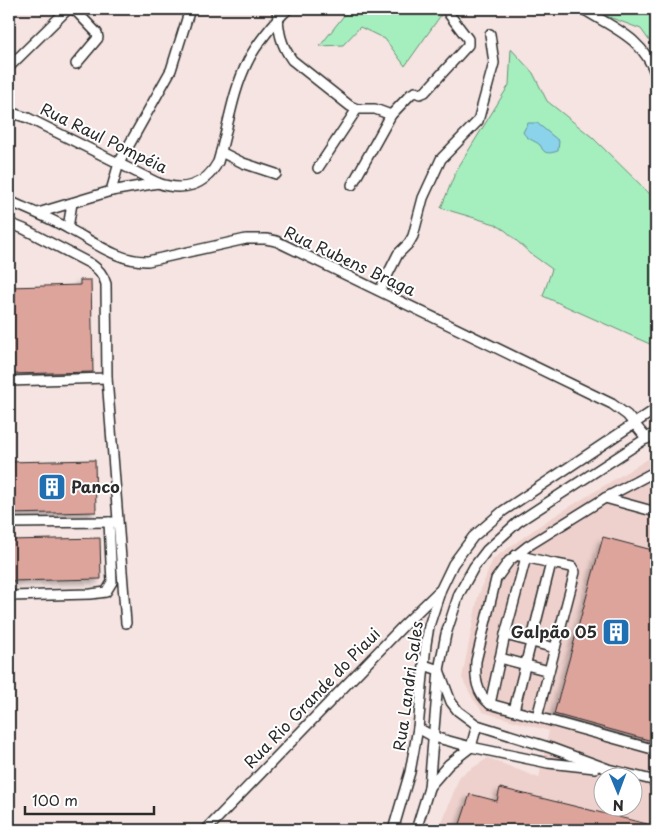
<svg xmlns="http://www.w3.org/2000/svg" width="665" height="839" viewBox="0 0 665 839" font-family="'Playpen Sans',sans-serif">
	<defs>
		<filter id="shadow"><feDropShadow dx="-4" dy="4" stdDeviation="2.5" flood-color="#0004"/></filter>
	</defs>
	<rect width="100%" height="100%" fill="#f5e4e1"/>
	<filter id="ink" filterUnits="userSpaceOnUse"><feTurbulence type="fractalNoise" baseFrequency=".02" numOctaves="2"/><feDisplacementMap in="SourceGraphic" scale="10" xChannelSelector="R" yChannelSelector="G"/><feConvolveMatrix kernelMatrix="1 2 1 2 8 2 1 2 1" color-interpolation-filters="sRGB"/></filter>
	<g filter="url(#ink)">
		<!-- built -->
		<path fill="#eed1cc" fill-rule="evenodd" d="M 656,454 L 656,830 L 439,830 L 460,776 L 488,758 L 539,778 L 549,731 L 483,712 L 473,699 L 462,678 L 478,597 L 493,559 L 545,522 ZM 602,776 L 632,776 L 632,806 L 602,806 Z"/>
		<!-- green -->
		<g fill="#a5efbe" stroke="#688d74">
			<path d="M 349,9 L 434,9 L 441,15 L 405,66 L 385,39 L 360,27 L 343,45 L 320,46 Z"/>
			<path d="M 588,9 L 656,9 L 656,50 L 641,29 Z"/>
			<path d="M 511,49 L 533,73 L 547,101 L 592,137 L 656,200 L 656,342 L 652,345 L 543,296 L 552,269 L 531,254 L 506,231 L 495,224 L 441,208 L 456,171 L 509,85 Z"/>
		</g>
		<!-- water -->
		<path fill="#8ad3eb" stroke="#64909e" d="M 528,123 L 537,123 L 559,141 L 558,151 C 554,152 549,154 545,152 C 542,150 542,148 540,145 C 534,140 526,139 523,132 Z"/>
		<!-- building -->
		<g fill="#dda49c" stroke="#2b2b2b" filter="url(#shadow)">
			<path d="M 80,280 L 91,280 L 93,372 L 9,374 L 9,287 L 80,285 Z"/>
			<path d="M 95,460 L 96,512 L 9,514 L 9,462 Z"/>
			<path d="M 603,537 L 656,551 L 656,742 L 554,714 Z"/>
			<path d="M 100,538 L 101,579 L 9,581 L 9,540 Z"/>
			<path d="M 500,788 L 647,824 L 645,830 L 458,830 L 470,794 L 497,801 Z"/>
		</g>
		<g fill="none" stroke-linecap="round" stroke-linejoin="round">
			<defs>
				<g id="minor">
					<path d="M 74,9 L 97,33 L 98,38 L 76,64"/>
					<path d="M 277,9 C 279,30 279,42 292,60 L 350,106 L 357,109 L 375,109 L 391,115"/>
					<path d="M 583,9 C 613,28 644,38 656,76"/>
					<path d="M 9,67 L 68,9"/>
					<path d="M 9,112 L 28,118 L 158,183 C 183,192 205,186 218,162 C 228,129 232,92 248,61 C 255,46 276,20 288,9"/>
					<path d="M 221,152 L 243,163 L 276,174"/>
					<path d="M 318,168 L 357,109"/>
					<path d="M 352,185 L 391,115 L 411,94 L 415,92 L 420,94 L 425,92 L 468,45 L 468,39 L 449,14 L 453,9"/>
					<path d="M 111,191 L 119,163 L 171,70 L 190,9"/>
					<path d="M 9,201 C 29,210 50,218 69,229 C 94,242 119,262 148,261 L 246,239 L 266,239 L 276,241 L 612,404 L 627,415 L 647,439"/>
					<path d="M 38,213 L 111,191 L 158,183"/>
					<path d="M 9,223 L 24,229 L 91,264 C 99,270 103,274 106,284 L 107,378 L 126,623"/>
					<path d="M 68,228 L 72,203"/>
					<path d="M 380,290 L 398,254 L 409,243 L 413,236 L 423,198 L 441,159 L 478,121 L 494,63 L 490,34"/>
					<path d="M 9,381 L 107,378"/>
					<path d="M 656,471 L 605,498 L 528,546 L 509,561 L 496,579 L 476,661 C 475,678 476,693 490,704 L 656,750"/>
					<path d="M 605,498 L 656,512"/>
					<path d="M 9,523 L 114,522"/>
					<path d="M 9,596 L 91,594 L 106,592 L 112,582 L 109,522"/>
					<path d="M 505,635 L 555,648"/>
					<path d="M 500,658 L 549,671"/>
					<path d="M 424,665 L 439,670 L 451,702 L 458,711 L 477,725 L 551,748 L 608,769 L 656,781"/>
					<path d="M 490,704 L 505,635 L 526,557"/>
					<path d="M 514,710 L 551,563 L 516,555"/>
					<path d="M 537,717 L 575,572 L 572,567 L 551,563"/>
					<path d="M 418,728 L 434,737 L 471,747 L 548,763 L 595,768"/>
					<path d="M 429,787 L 449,764 L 471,747 L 477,725"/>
					<path d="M 206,830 L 404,625 L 439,591"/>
					<path d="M 393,830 L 410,772 L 418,728 L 426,644 L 429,626 L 441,589 L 453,564 L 473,537 L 503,511 L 656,409"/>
					<path d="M 416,830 L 429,788 L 439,670 L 446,634 L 459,594 L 474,567 L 487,550 L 518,522 L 656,432"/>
				</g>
			</defs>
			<!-- minor casing -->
			<use href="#minor" stroke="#2b2b2b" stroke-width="12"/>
			<!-- minor -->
			<use href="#minor" stroke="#fff" stroke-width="9"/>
		</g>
	</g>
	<!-- icons -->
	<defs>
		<symbol id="building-square" viewBox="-11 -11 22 22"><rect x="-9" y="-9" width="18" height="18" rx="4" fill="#1f6fb2" stroke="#fff"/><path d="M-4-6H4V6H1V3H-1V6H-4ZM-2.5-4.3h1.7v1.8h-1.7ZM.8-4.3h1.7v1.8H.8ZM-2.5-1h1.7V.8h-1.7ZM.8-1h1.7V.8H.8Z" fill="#fff"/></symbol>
	</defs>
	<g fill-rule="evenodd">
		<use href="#building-square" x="36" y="471" width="32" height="32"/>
		<use href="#building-square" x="600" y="616" width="32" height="32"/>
	</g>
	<g text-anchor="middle" stroke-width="4" stroke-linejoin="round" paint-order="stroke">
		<!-- street labels -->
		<g font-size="16" fill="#2b2b2b" stroke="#fff">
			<text transform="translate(104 138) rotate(26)" y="6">Rua Raul Pompéia</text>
			<text transform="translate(350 261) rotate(25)" y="6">Rua Rubens Braga</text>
			<text transform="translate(408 686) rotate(-82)" y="6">Rua Landri Sales</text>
			<text transform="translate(312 698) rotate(-46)" y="6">Rua Rio Grande do Piaui</text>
		</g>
		<!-- poi labels -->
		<g font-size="16" font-weight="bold" fill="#2b2b2b" stroke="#fff" text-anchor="start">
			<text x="71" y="493">Panco</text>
			<text x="597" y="638" text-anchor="end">Galpão 05</text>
		</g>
	</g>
	<!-- margin -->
	<rect width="665" height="839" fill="none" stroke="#fff" stroke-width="30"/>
	<rect x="15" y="15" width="635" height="809" fill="none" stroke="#2b2b2b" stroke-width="2" filter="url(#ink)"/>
	<!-- north arrow -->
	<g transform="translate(618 792) rotate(179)"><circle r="24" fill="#ffffff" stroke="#aaaaaa"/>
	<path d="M0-4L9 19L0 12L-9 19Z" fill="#1f6fb2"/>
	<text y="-8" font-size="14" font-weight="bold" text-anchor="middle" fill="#2b2b2b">N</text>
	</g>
	<!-- scale -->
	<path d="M25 806v8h129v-8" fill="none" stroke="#2b2b2b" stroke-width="2.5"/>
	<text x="32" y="806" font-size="15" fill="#2b2b2b" stroke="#ffffff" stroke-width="4" paint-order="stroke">100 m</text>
</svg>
